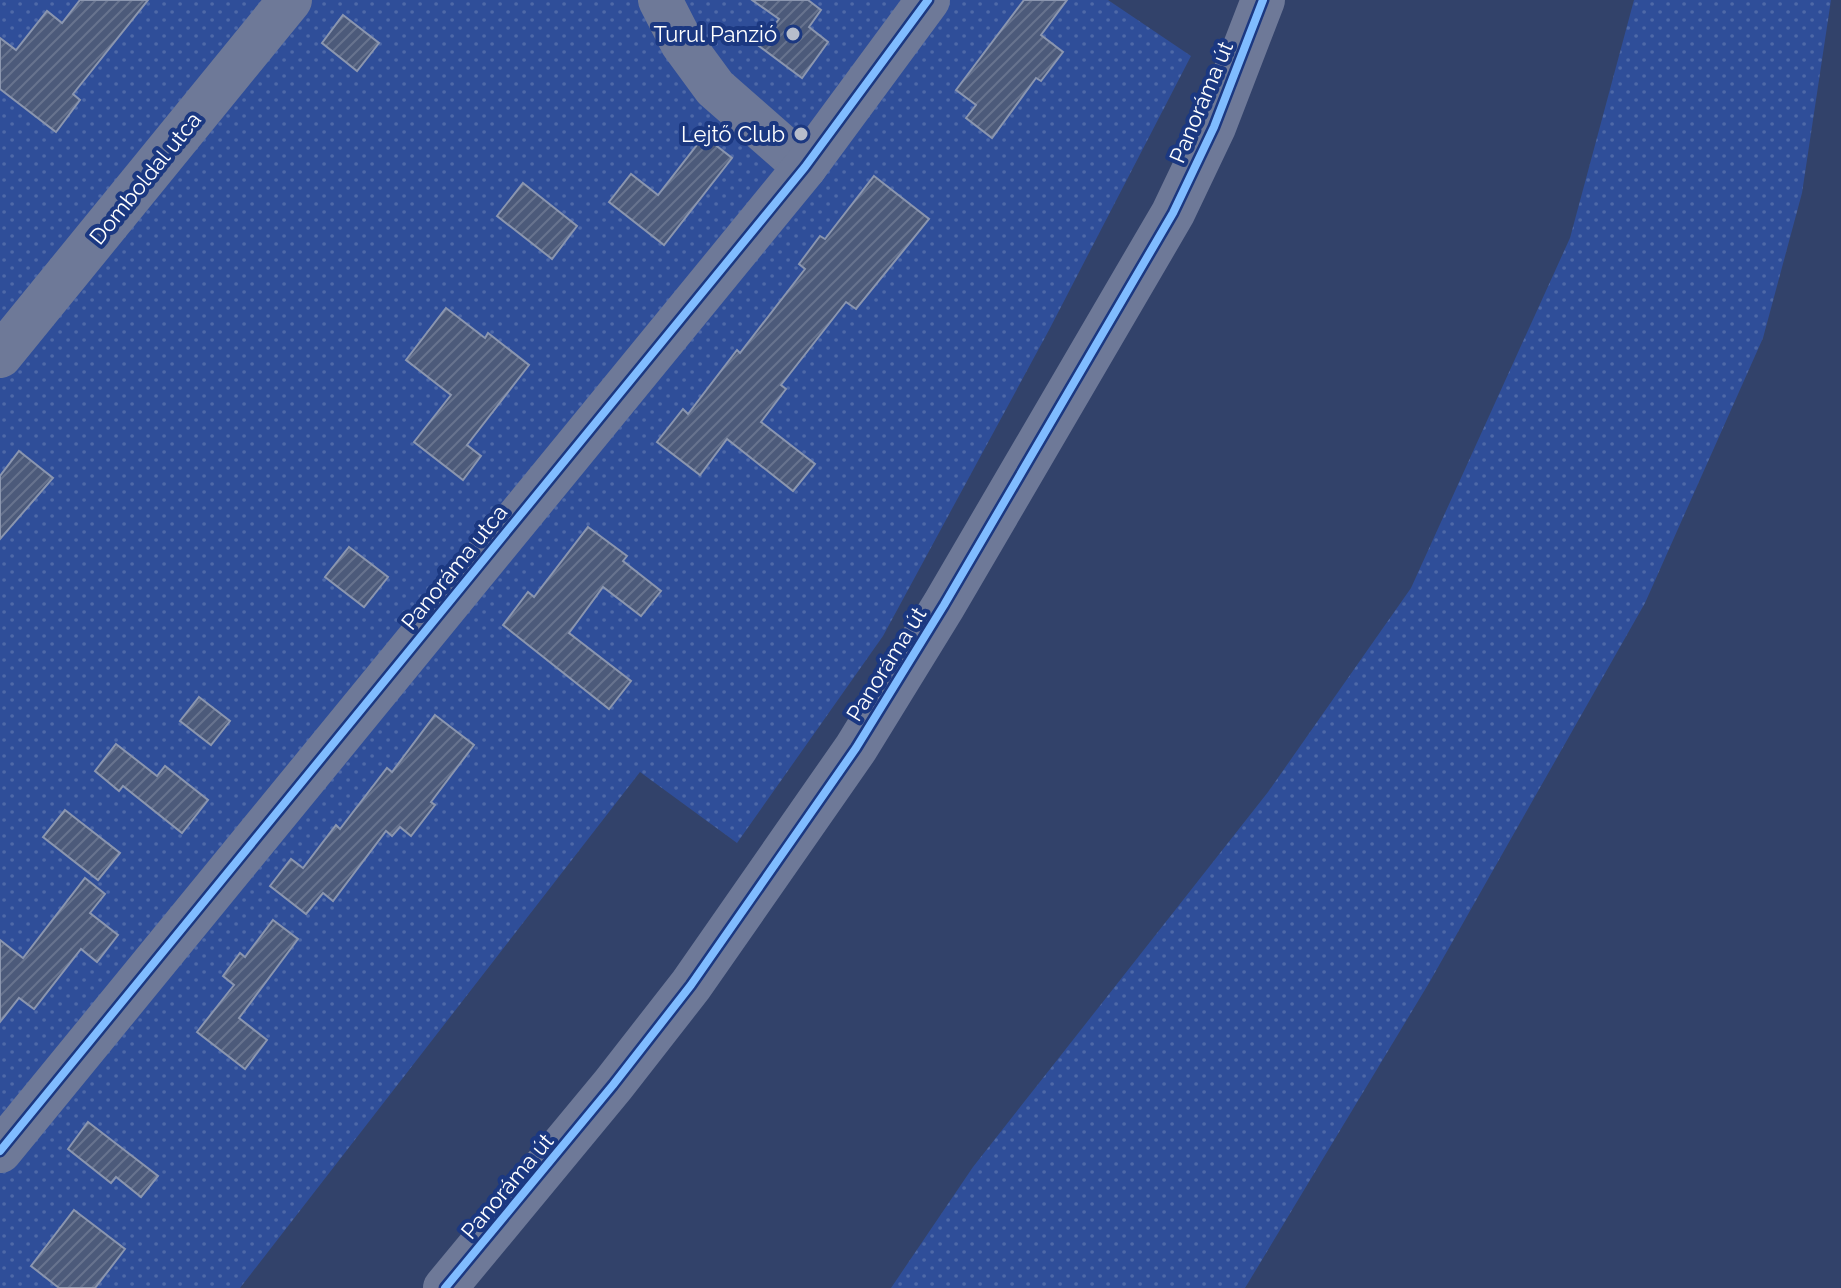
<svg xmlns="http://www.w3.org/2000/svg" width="1841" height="1288" viewBox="0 0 1841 1288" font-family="Raleway,sans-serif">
	<defs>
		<pattern id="grass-dots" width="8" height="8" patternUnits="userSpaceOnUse" patternTransform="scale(2)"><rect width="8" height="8" fill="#2f4e99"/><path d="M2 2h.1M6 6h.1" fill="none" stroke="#4e69a8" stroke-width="1.8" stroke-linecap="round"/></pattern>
		<pattern id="building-hatch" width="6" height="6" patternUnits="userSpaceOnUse" patternTransform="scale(2)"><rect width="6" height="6" fill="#4c5a7a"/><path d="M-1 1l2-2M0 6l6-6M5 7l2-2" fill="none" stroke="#67738e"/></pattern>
	</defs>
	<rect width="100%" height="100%" fill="#32426a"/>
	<!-- grass -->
	<g fill="url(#grass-dots)">
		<path d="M 0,0 L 1108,0 L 1191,56 L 1049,330 L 883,636 L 737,843 L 640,772 L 240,1288 L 0,1288 Z"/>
		<path d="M 1634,0 L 1831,0 L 1802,193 L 1763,338 L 1645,603 L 1429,983 L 1245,1288 L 891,1288 L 973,1167 L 1268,792 L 1411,588 L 1570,238 Z"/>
	</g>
	<!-- building -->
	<g fill="url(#building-hatch)" stroke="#8b96af" stroke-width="2">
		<path d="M 80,0 L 148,0 L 73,94 L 80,100 L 56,132 L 0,89 L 0,38 L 16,50 L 47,11 L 62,23 Z"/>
		<path d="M 752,0 L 808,0 L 821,10 L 809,27 L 828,42 L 802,78 L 759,46 L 779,19 Z"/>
		<path d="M 1024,0 L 1067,0 L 1041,35 L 1063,52 L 1041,81 L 1036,78 L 992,138 L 966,118 L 976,105 L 956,90 Z"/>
		<path d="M 343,15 L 379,43 L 357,71 L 322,43 Z"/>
		<path d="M 704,136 L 732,158 L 664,245 L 609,202 L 631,174 L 658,195 Z"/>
		<path d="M 874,176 L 929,219 L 856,309 L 846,302 L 781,385 L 786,389 L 761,422 L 815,464 L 793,491 L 727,439 L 700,475 L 657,442 L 683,409 L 688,414 L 737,350 L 740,353 L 805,269 L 799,264 L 820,236 L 825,239 Z"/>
		<path d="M 523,183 L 577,226 L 552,259 L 497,216 Z"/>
		<path d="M 446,308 L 485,338 L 488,333 L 529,365 L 467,445 L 481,456 L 463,480 L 414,442 L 451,395 L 406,360 Z"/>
		<path d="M 19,451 L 53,478 L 0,539 L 0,476 Z"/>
		<path d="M 588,527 L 627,556 L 623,561 L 661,591 L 641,616 L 603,587 L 569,633 L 631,681 L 609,709 L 503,625 L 528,592 L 534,597 Z"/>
		<path d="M 349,547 L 388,577 L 364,607 L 325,577 Z"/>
		<path d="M 199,697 L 230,721 L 211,745 L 180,721 Z"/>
		<path d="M 435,715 L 474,745 L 431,802 L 435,805 L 411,836 L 400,827 L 392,836 L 386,831 L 333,901 L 323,893 L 306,914 L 270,886 L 291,859 L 303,868 L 336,825 L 340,829 L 387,768 L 392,772 Z"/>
		<path d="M 116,744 L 157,776 L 165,766 L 208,800 L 182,833 L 123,786 L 119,791 L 95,771 Z"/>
		<path d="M 65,810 L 120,853 L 98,880 L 43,837 Z"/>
		<path d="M 85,878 L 105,894 L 90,913 L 118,935 L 97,962 L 81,949 L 34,1009 L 19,998 L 0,1022 L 0,940 L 23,958 Z"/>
		<path d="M 273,920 L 298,939 L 239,1018 L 267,1040 L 245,1069 L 197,1032 L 234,985 L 223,976 L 240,953 L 245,957 Z"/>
		<path d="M 88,1122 L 158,1176 L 141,1197 L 116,1177 L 111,1183 L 68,1149 Z"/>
		<path d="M 74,1210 L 125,1249 L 95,1288 L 59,1288 L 31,1266 Z"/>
	</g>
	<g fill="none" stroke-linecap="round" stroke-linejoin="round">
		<!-- minor -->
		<g stroke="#6e7998" stroke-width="44">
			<path d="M 660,0 L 682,43 L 715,88 L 805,167"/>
			<path d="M 0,356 L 290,0"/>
			<path d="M 0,1151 L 805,167 L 928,0"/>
			<path d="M 445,1288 L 613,1085 L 691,985 L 856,748 L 944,605 L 1173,213 L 1214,127 L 1263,0"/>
		</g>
		<defs>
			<g id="cycleway">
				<path d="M 0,1151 L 805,167 L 928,0"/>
				<path d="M 445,1288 L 613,1085 L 691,985 L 856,748 L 944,605 L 1173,213 L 1214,127 L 1263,0"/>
			</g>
		</defs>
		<!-- cycleway casing -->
		<use href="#cycleway" stroke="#1b3881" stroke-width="13"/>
		<!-- cycleway -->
		<use href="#cycleway" stroke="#80bcff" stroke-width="8"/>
	</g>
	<!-- markers -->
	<g fill="#b7bdcb" stroke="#1b3881" stroke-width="3">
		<circle cx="793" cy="34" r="8"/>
		<circle cx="801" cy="134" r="8"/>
	</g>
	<g text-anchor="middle" stroke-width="8" stroke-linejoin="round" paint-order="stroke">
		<!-- poi labels -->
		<g font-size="22" fill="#fff" stroke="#1b3881" text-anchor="end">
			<text x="777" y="42">Turul Panzió</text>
			<text x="785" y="142">Lejtő Club</text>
		</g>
		<!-- street labels -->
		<g font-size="22" fill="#fff" stroke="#1b3881">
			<text transform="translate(1201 102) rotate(-67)" y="8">Panoráma út</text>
			<text transform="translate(145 178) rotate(-51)" y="8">Domboldal utca</text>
			<text transform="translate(454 567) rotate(-51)" y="8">Panoráma utca</text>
			<text transform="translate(886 664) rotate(-58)" y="8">Panoráma út</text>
			<text transform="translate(507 1186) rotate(-50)" y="8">Panoráma út</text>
		</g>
	</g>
</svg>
